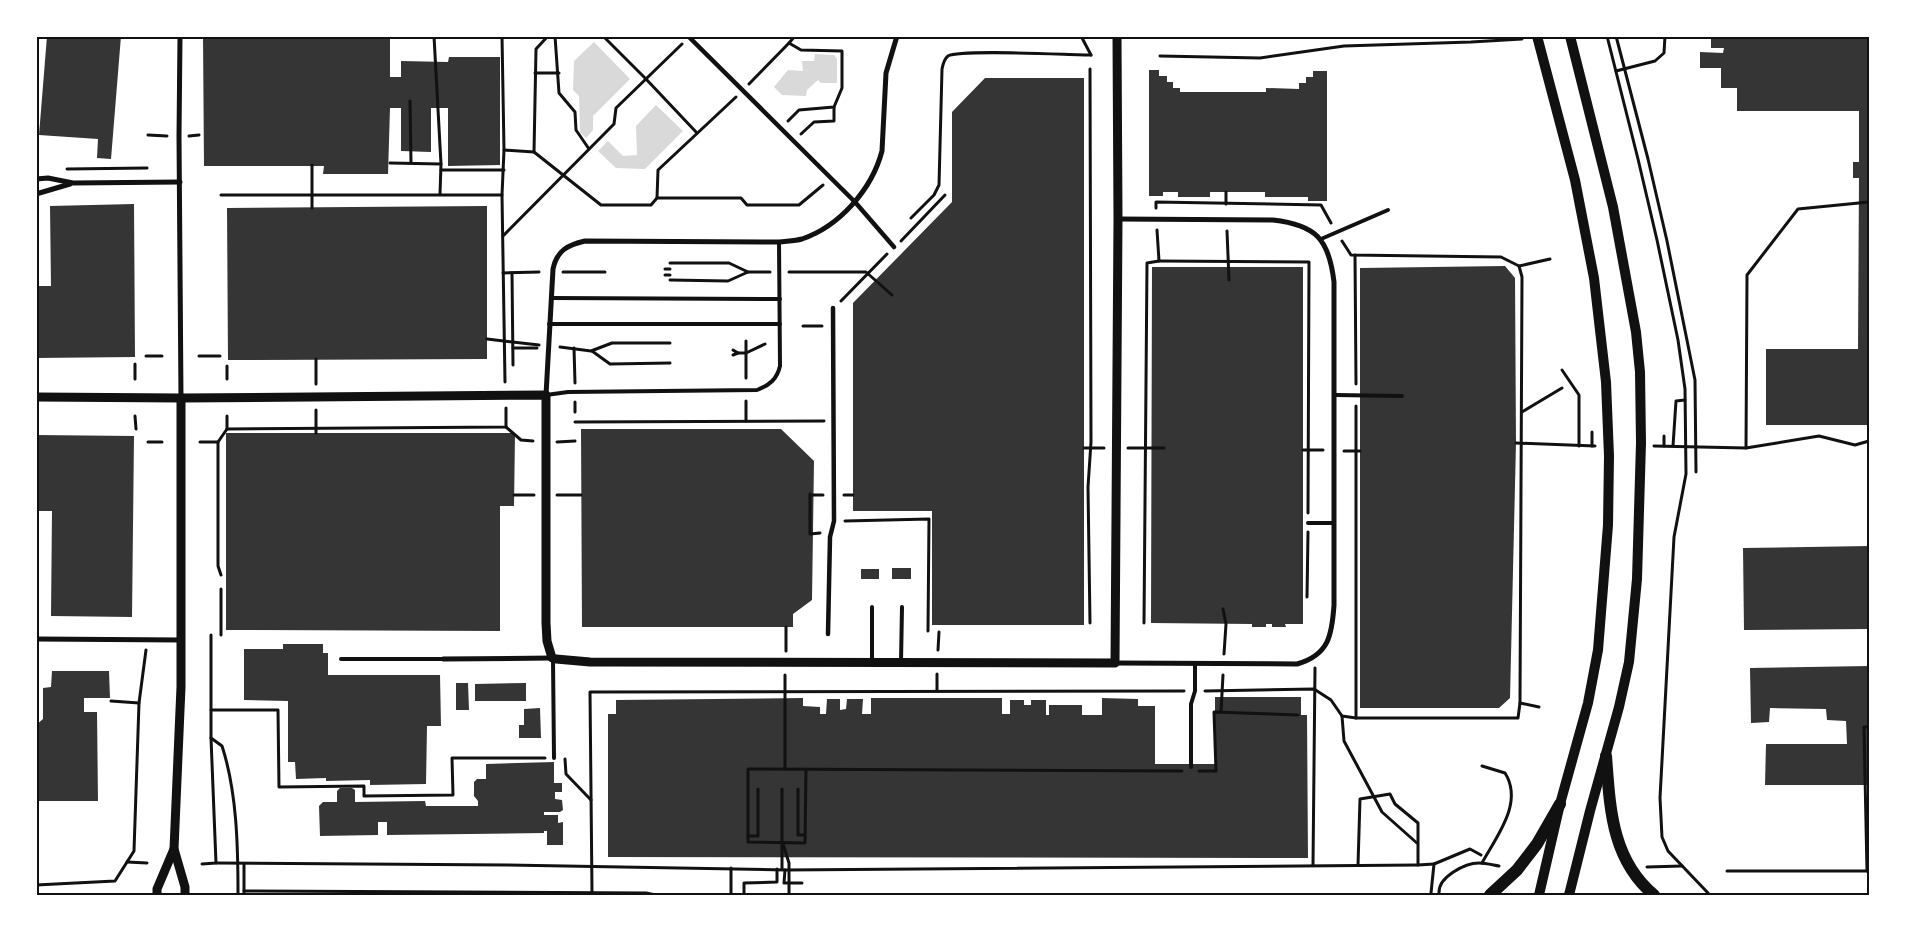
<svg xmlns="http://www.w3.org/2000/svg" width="1905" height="931" viewBox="0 0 1905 931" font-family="Montserrat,sans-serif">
	<rect width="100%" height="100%" fill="#fff"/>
	<!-- water -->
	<g fill="#d9d9d9">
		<path d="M 594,42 L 630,79 L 593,116 L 593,130 L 586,138 L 580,132 L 579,96 L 573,90 L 574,61 Z"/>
		<path d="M 815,54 L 834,55 L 837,59 L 837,83 L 821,83 L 818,80 L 807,90 L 806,96 L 782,95 L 774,87 L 788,70 L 803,71 L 802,61 L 814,61 Z"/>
		<path d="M 656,105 L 683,131 L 645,169 L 616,168 L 598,151 L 608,141 L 623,156 L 637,155 L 636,126 Z"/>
	</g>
	<!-- building -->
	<g fill="#353535">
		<path d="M 47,36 L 121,36 L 111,159 L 97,158 L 98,139 L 39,135 Z"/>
		<path d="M 203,36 L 390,36 L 390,77 L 401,77 L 401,61 L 448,62 L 449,57 L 500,57 L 500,165 L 448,166 L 448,108 L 431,108 L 431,152 L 401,151 L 401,108 L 390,108 L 388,174 L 323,174 L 324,166 L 204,166 Z"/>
		<path d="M 1711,36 L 1869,36 L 1869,425 L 1766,425 L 1766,349 L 1858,349 L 1859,178 L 1853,178 L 1853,162 L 1859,162 L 1859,111 L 1737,111 L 1737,88 L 1721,88 L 1721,68 L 1700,68 L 1700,52 L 1723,53 L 1724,48 L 1711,48 Z"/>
		<path d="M 1149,70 L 1159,70 L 1159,76 L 1167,76 L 1167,82 L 1173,82 L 1173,88 L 1180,88 L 1180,92 L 1266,92 L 1266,88 L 1299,89 L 1299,83 L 1306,83 L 1306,77 L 1313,77 L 1313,71 L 1327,71 L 1327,201 L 1308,201 L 1308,197 L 1265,197 L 1265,192 L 1210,192 L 1210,197 L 1178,197 L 1178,192 L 1163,192 L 1163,196 L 1149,196 Z"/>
		<path d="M 985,78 L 1084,78 L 1084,625 L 932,625 L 932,511 L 853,511 L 853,303 L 952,202 L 952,112 Z"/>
		<path d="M 134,204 L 135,357 L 36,358 L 36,286 L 51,286 L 50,206 Z"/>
		<path d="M 487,206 L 487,359 L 228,360 L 227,208 Z"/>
		<path d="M 1505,266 L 1515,278 L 1516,443 L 1510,698 L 1499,708 L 1360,708 L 1360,268 Z"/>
		<path d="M 1152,267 L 1303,267 L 1303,624 L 1285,624 L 1286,627 L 1272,627 L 1272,624 L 1266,624 L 1266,627 L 1252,627 L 1252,624 L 1151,623 Z"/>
		<path d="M 581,429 L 781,429 L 814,461 L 812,600 L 793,614 L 793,627 L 582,627 Z"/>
		<path d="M 226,433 L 515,433 L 514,506 L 500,506 L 500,631 L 226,630 Z"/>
		<path d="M 36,435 L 134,436 L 132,617 L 51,616 L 52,511 L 36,511 Z"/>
		<path d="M 1869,546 L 1869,629 L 1744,630 L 1743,548 Z"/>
		<rect x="892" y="568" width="19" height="11"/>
		<rect x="861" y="569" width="18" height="10"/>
		<path d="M 283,644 L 323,644 L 323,653 L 328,653 L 328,675 L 440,675 L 441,726 L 427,726 L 426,784 L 370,785 L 370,780 L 326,781 L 326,778 L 296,779 L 295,762 L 288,762 L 288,701 L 244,700 L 244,649 L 283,649 Z"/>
		<path d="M 1869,666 L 1869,785 L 1765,785 L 1766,744 L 1847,744 L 1846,721 L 1827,720 L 1826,709 L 1770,708 L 1769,722 L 1751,723 L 1750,668 Z"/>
		<path d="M 52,671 L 109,671 L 110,698 L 84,698 L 84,712 L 97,712 L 98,801 L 38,801 L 36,725 L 43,719 L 43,688 L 51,687 Z"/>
		<path d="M 456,683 L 468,683 L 469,710 L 456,710 Z"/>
		<path d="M 526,683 L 526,701 L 475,701 L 475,684 Z"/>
		<path d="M 1215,697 L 1301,697 L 1301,715 L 1307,715 L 1308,858 L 608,857 L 608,714 L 616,714 L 616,700 L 803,698 L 803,706 L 820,707 L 820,714 L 826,714 L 827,699 L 840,699 L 840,710 L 846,709 L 847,699 L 863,699 L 862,714 L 871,714 L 871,698 L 1002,698 L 1002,714 L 1010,714 L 1010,700 L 1024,700 L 1024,705 L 1031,705 L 1031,700 L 1046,700 L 1046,715 L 1049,715 L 1049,705 L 1082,705 L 1082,715 L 1102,715 L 1102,698 L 1138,699 L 1138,706 L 1155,706 L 1155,764 L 1215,764 Z"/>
		<path d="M 540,708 L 541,738 L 519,738 L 519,725 L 524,725 L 524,709 Z"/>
		<path d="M 554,762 L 554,783 L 562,783 L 562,792 L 555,792 L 555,799 L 562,800 L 563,810 L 560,812 L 544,812 L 544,815 L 558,815 L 558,823 L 563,822 L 563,845 L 547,845 L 547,831 L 544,831 L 544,833 L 387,835 L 387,822 L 378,822 L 378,835 L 320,836 L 319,806 L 323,802 L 337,802 L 337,791 L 340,788 L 352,788 L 355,790 L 355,802 L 425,801 L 426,806 L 478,806 L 478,801 L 474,796 L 474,782 L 477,779 L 486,779 L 486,764 Z"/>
	</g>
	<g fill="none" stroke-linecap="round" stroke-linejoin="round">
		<!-- path -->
		<g stroke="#111" stroke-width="3">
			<path d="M 434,36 L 441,164 L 440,194"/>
			<path d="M 502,36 L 504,150 L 502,195 L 505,382"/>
			<path d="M 548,36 L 536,49 L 534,152 L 601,205 L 651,205 L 657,198 L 741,198 L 747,205 L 799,205 L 823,185"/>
			<path d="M 555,36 L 559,93 L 575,112 L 576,130 L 589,149"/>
			<path d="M 603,36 L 646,79 L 697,133"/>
			<path d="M 1081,36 L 1091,55"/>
			<path d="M 1607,36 L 1638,159 L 1657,240 L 1678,340 L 1685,389 L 1686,474 L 1674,537 L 1660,798 L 1662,837 L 1668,851 L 1708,893"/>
			<path d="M 1616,36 L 1648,159 L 1667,241 L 1695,380 L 1696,472"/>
			<path d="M 1160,56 L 1260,58 L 1344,46 L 1471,42 L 1522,39"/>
			<path d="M 1616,71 L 1655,61 L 1664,53 L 1665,36"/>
			<path d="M 535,73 L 559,73"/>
			<path d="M 749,84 L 789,43"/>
			<path d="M 410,101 L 411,163"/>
			<path d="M 788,121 L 799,110 L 834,107 L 842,88 L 842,51 L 801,50 L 789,43 L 795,36"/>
			<path d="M 801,134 L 814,122 L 834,121 L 834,107"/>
			<path d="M 148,135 L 167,136"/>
			<path d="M 189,136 L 199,135"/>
			<path d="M 504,150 L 534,152"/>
			<path d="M 390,163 L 441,164"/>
			<path d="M 312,165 L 312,208"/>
			<path d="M 67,169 L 147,168"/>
			<path d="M 441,170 L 504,170"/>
			<path d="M 1226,192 L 1226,204"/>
			<path d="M 221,195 L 502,195"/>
			<path d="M 657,198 L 658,170 L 736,97"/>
			<path d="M 1156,208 L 1156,202 L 1321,205 L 1331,223"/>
			<path d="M 911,218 L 934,195 L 939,185 L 942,69 C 943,64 944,59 948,56 C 960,49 1070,55 1091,55"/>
			<path d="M 1227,231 L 1229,280"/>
			<path d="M 503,236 L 614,124 L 616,108 L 682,44"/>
			<path d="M 901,241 L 945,195"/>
			<path d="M 1355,255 L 1356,384"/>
			<path d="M 1159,261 L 1309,262 L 1308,513"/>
			<path d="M 670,263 L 729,263 L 748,272"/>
			<path d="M 1519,266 L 1550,259"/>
			<path d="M 665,269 L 670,269"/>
			<path d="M 563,272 L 605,272"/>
			<path d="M 789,272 L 866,272 L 892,295"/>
			<path d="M 503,273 L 539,272"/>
			<path d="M 512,273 L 513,365"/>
			<path d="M 665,275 L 670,275"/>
			<path d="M 670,280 L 728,281 L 748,272 L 770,272"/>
			<path d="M 841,301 L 887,254"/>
			<path d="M 803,326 L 822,326"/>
			<path d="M 487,339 L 539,345"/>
			<path d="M 746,341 L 746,378"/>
			<path d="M 560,347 L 591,351 L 612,343 L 670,343"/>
			<path d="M 513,348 L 537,348"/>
			<path d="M 574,348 L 575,383"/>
			<path d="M 733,350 L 738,353 L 733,355"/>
			<path d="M 592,351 L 610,364 L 670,363"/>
			<path d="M 738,353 L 746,353 L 765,344"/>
			<path d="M 146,356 L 162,356"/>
			<path d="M 199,356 L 220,356"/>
			<path d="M 316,359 L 316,384"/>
			<path d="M 135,364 L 135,379"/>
			<path d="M 227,366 L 227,379"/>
			<path d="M 1562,370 L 1579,395 L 1579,446"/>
			<path d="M 746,401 L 746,421"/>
			<path d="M 575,402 L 575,412"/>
			<path d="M 316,410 L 316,433"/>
			<path d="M 1522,412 L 1562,388"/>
			<path d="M 135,416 L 136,429"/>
			<path d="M 227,416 L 227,429"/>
			<path d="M 575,422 L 824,421"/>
			<path d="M 506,427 L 521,440 L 533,441"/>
			<path d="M 1592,432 L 1592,446"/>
			<path d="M 1664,436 L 1664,446"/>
			<path d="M 148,442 L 162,442"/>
			<path d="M 200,442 L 218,442"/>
			<path d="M 557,442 L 575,441"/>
			<path d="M 1516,443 L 1595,446"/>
			<path d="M 1654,446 L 1746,448 L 1819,436 L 1855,445 L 1869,441"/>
			<path d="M 1673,446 L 1676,401 L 1685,400"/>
			<path d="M 1084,448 L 1104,448"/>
			<path d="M 1128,448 L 1164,448"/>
			<path d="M 1746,448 L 1747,275 L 1798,209 L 1869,202"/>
			<path d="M 1303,450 L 1323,450"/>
			<path d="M 1344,451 L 1360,451"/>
			<path d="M 810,494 L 810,534 L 820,533"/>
			<path d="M 514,495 L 534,495"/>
			<path d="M 557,495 L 581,495"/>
			<path d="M 813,495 L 823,495"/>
			<path d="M 844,495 L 853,495"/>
			<path d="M 845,521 L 929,519 L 928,631"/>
			<path d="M 221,575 L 218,566 L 218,442 L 227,429 L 506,427 L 506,408"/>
			<path d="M 221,589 L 221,635"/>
			<path d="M 1307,597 L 1308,532"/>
			<path d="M 1223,609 L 1226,624 L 1224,654"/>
			<path d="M 1090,623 L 1088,487 L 1091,442 L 1090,69"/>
			<path d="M 1144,623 L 1147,263 L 1159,261 L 1157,230"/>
			<path d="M 938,650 L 939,632"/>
			<path d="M 786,651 L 786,627"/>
			<path d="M 785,675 L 785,769"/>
			<path d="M 937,691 L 937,674"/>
			<path d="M 1205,691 L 1314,689 L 1331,700 L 1342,716 L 1356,718 L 1518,718 L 1520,703 L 1522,277 L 1519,266 L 1501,257 L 1351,255 L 1342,241"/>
			<path d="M 111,701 L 139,703"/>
			<path d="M 1520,703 L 1539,707"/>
			<path d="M 211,710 L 278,710 L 279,787 L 364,786 L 364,796 L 453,795 L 452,758 L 545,758"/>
			<path d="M 1221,712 L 1223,675"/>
			<path d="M 1342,716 L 1344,741 L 1382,812 L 1418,844 L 1418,865 L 1434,864"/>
			<path d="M 1356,718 L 1356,406"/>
			<path d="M 211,738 L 222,746 C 237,792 238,847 238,894"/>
			<path d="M 565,759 L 566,774 L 591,800"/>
			<path d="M 1482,766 L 1505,773 C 1524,803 1496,837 1482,863"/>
			<path d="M 806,770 L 805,843 L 748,842 L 748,769 L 1182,771"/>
			<path d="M 1199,771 L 1216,771 L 1214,712 L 1298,715"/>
			<path d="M 782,789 L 782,869"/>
			<path d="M 798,789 L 798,835 L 805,835"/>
			<path d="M 748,836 L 758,836 L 758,789"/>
			<path d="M 783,844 L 789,863 L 789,895"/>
			<path d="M 127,862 L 147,863"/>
			<path d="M 216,863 L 507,865 L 785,870 L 1418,865"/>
			<path d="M 202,864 L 216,863 L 211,738 L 211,635"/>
			<path d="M 1313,865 L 1315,668"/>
			<path d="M 1358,865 L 1360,799 L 1390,794 L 1395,804 L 1418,823 L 1418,843"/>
			<path d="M 1647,867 L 1682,866"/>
			<path d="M 731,868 L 731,895"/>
			<path d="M 785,870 L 784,883 L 802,883"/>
			<path d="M 1727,871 L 1869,871"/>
			<path d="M 1867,871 L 1864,727 L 1869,727"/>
			<path d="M 36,885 L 115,881 L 134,851 L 139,703 L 146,650"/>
			<path d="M 244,891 L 646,893 L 656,895"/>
			<path d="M 592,892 L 590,692 L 1184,691"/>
			<path d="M 1431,893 L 1434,864 L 1470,849 L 1481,855"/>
			<path d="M 1439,893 C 1438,877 1465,863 1479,863 C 1486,863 1493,865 1499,866"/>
			<path d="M 244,895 L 244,864"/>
			<path d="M 744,895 L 744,883 L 777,882 L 777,869"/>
		</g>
		<!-- service -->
		<g stroke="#111" stroke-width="4">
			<path d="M 1321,239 L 1388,210"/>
			<path d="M 551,298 L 780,299"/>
			<path d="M 549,324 L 780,324"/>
			<path d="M 546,395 L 568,392 L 757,390 C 770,385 777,379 780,366 L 779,242"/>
			<path d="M 1335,395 L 1402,396"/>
			<path d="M 1308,523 L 1334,523"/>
			<path d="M 872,607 L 872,663"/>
			<path d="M 341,659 L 443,659"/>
			<path d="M 553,660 L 554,758"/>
			<path d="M 901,662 L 902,607"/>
			<path d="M 1191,767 L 1191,704 L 1195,691 L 1195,664"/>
		</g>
		<!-- pedestrian -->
		<g stroke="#111" stroke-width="4.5">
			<path d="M 688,36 L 855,202 L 894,247"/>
			<path d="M 828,634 L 830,537 L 834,521 L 833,308"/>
		</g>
		<!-- minor -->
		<g stroke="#111" stroke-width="5">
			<path d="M 180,36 L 179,136 L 181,398"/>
			<path d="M 36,179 L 48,178 L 73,183 L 180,182"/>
			<path d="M 36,194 L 70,184"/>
			<path d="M 546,395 L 553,269 C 557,250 568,245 585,241 L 779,242 C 787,241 795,241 802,239 C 840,226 872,189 882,151 L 886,73 L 897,36"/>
			<path d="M 36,639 L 181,640"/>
			<path d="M 443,659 L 552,658"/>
			<path d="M 1115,663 L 1297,664 C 1329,655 1332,635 1334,605 L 1334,282 C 1329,239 1316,225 1273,220 L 1118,219"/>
		</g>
		<!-- tertiary -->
		<g stroke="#111" stroke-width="9">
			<path d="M 36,397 L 181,398 L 546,395 L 546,623 L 547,641 L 552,658 L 556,659 L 590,662 L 1115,663 L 1118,219 L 1117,36"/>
			<path d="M 181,398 L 181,687 L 174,849 L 185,887 L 185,895"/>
			<path d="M 157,895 L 157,889 L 174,849"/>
		</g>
		<!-- secondary -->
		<g stroke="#111" stroke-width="10">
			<path d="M 1537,36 L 1575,180 L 1594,278 L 1606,382 L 1609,456 L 1608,525 L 1598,650 L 1588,703 L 1560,804 L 1539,895"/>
			<path d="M 1569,895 L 1590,811 L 1619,707 L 1629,662 L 1637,579 L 1641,443 L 1640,372 L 1636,332 L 1613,207 L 1570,36"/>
		</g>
		<!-- primary -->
		<g stroke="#111" stroke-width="12">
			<path d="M 1606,756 C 1610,807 1611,859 1654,895"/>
			<path d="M 1490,895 L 1517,870 L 1537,844 L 1560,804"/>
		</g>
	</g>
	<!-- border -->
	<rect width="1905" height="931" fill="none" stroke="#ffffff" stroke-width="75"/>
	<rect x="38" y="38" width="1830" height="856" fill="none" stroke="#111" stroke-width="2"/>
</svg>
